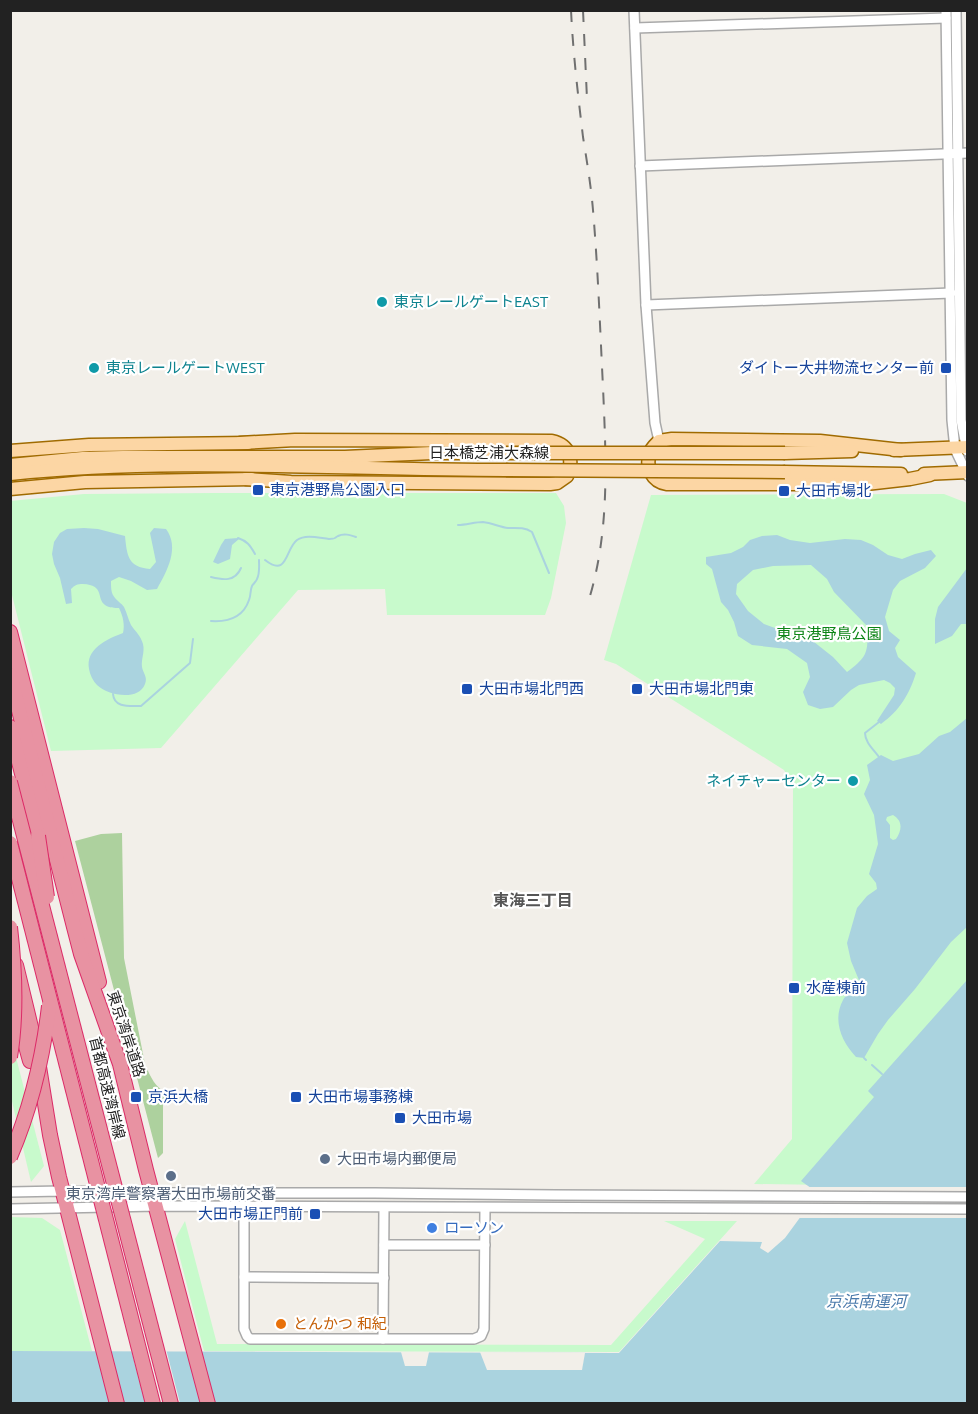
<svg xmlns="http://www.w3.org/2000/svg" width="978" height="1414" viewBox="0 0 978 1414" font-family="'Open Sans','Noto Sans JP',sans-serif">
	<rect width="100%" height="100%" fill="#f2efe9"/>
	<!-- forest -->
	<path fill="#add19e" d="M 122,833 L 124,958 L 145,1064 C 157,1094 166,1096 197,1097 L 200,1098 L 200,1102 L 163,1102 L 163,1153 L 158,1158 L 75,841 L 101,834 Z"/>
	<!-- park -->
	<g fill="#c8facc">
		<path d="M 214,493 L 556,493 L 564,506 L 566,523 L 551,598 L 545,615 L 387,615 L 385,589 L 298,590 L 161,748 L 51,751 L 11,591 L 10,501 L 84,494 Z"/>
		<path d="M 944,494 L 967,503 L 967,1187 L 754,1184 L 792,1139 L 793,786 L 784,770 L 616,664 L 604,660 L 651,495 Z"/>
		<path d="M 10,1034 L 44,1166 L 31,1182 L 11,1097 Z"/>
		<path d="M 11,1217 L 42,1218 L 60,1230 L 92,1351 L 11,1351 Z"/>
		<path d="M 185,1221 L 217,1344 L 611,1345 L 705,1239 L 664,1221 L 737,1221 L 619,1352 L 204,1351 L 175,1239 Z"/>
	</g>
	<!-- water -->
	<g fill="#aad3df" fill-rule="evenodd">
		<path d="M 84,528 L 98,529 L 125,536 C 127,556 128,567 150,569 L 156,562 L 150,533 L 154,528 L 166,529 C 180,548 167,571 157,589 L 147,590 L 131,581 L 119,577 L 111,581 C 111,590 111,595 118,601 C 121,604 122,604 124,607 C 127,613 128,619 131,625 C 135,631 141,636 143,644 C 145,652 141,659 142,667 C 143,673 148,677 145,684 C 139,701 108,696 97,685 C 93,681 90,675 89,669 C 85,649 107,639 123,633 C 125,625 123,616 119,608 C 115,608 109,608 105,605 C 96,598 105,585 83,584 C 77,584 75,585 71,589 L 72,603 L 66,604 L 60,578 L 54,564 L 52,554 L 54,542 L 60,533 L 67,529 Z"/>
		<path d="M 777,535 L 790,540 L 810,543 L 845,539 L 861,540 L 873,545 L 888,555 L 902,559 L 915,554 L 931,550 L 936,556 L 925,568 L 900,581 L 893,590 L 885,617 L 889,631 L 900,640 L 895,648 L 898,657 L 916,673 C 909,695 900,710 881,724 L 877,721 L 894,695 L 895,688 L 890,683 L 884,680 L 859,685 L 851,690 L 833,707 L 820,709 L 808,705 L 803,692 L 810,677 L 807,663 L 787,649 L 752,645 L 738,636 L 734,622 L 728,610 L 721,602 L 712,569 L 706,564 L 706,557 L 731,553 L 743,547 L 750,540 L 762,536 ZM 811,565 L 827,579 L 834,592 L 867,626 C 868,651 869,656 847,672 L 833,657 L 809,638 L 783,631 L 764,624 L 748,611 L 736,594 L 737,584 L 753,570 L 773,566 Z"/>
		<path d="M 238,538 L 239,539 L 232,545 L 230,559 L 218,564 L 213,562 L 221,545 L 225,539 Z"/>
		<path d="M 967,568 L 967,624 L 961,624 L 952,636 L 935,644 L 935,619 L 938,607 Z"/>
		<path d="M 967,718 L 967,927 L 951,942 L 915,989 L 888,1020 L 878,1034 L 864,1058 L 856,1057 C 842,1042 832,1021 843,1000 C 846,994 856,989 861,985 L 851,961 L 847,943 L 857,908 L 867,896 L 877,889 L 876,883 L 869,874 L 878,844 L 874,815 L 864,794 L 870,780 L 867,765 L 881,755 L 893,761 L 919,754 L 939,736 L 950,732 ZM 893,815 C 903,821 902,830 896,839 L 893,840 L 890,838 L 890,825 L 886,820 L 887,817 Z"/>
		<path d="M 967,980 L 967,1403 L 11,1404 L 11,1351 L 619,1353 L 720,1241 L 762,1242 L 760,1248 L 768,1253 L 785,1238 L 818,1193 L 801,1181 L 874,1097 L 868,1091 Z"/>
	</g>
	<!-- pier -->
	<g fill="#f2efe9">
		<path d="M 804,1187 L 967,1187 L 967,1218 L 795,1218 L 814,1193 Z"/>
		<path d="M 131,1349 L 166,1349 L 180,1403 L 145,1403 Z"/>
		<path d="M 401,1352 L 429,1352 L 426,1366 L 405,1366 Z"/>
		<path d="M 480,1352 L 585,1353 L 582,1370 L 487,1370 Z"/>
	</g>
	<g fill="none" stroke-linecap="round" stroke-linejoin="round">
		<!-- stream -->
		<g stroke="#aad3df" stroke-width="2">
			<path d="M 458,525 C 466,525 475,522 483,522 C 492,523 500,527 508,528 C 517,528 524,527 532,532 L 549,573"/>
			<path d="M 238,538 C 247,541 250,545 255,554"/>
			<path d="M 265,560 C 288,578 285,549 297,540 C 306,534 319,538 329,539 C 335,539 333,539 338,536 C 344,533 350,535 356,537"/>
			<path d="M 211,577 C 223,580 235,582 241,568"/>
			<path d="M 211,621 C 227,622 243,618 249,600 C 251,596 250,590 252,586 C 253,584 256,582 257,579 C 260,573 259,566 259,560"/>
			<path d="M 113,694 C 114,708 129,706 141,706 L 190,663 L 193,639"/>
			<path d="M 879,757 C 873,749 865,742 865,733 L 879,722"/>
			<path d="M 864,1058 L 866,1060"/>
			<path d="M 872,1065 L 882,1074"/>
		</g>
		<defs>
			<g id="minor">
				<path d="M 634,10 L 646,305 L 655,423 L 659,441"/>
				<path d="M 946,10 L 952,420 L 955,449 L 968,476"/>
				<path d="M 956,10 L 961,420 L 967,451"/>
				<path d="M 635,28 L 946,18"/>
				<path d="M 640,166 L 968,153"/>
				<path d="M 646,305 L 951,293"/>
				<path d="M 10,1192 L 62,1191 L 153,1193 L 375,1193 L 555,1195 L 968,1197"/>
				<path d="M 244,1208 L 244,1329 L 247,1336 L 250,1339 L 474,1339 L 481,1336 L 484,1329 L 485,1208"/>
				<path d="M 10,1209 L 157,1206 L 968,1209"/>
				<path d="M 384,1245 L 485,1245"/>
				<path d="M 244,1277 L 384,1278"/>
				<path d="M 383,1339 L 384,1208"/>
			</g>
			<g id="major">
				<path d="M 240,443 L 295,440 L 552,441 C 570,445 574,460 567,476 L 557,483 L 550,484 L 291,482 L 246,479"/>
				<path d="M 894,450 L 968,447"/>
				<path d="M 901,450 L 820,441 L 672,439 L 659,441 C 655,445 651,448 650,453 C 645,467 652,482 667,484 L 866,484 L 910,479 L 930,475"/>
				<path d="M 10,451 L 89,445 L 248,443"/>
				<path d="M 785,453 L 852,451"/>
				<path d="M 10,465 L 83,458 L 123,457 L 345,457 L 432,453 L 506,453"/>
				<path d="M 785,472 L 901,474"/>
				<path d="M 10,474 C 175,457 341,470 506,470"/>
				<path d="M 924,474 L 968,472"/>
				<path d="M 10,489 L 85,482 L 252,479"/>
			</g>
			<g id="highway">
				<path d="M 10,632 L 99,982"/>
				<path d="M 10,675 L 74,927 L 81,954 L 120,1064 L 146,1170 L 208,1404"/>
				<path d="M 10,727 L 38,836"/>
				<path d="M 16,965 L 36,1048 L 50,1135 L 59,1177 L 117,1404"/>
				<path d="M 16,1010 L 30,1061"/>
			</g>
		</defs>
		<!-- minor casing -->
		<use href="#minor" stroke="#a9a9a9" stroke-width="12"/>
		<!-- major casing -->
		<use href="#major" stroke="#a06b00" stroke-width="15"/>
		<!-- highway casing -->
		<use href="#highway" stroke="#dc2a67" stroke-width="16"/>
		<!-- minor -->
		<use href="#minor" stroke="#fff" stroke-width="9"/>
		<!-- major -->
		<use href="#major" stroke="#fcd6a4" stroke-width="12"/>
		<!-- highway -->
		<use href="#highway" stroke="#e892a2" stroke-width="14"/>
		<!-- rail -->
		<g stroke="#707070" stroke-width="2" stroke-dasharray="12 12" stroke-linecap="butt">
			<path d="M 571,10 C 573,53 578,95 583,137 C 587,162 591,186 593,210 C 598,269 600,328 603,387 C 606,458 610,527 590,596"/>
			<path d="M 583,10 L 587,99"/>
		</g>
		<defs>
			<g id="major-bridge">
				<path d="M 506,453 L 785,453"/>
				<path d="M 506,470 L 785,472"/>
			</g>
			<g id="highway-bridge">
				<path d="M 10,782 L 171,1404"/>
				<path d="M 38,836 L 47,897"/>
				<path d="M 10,843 L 153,1404"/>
				<path d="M 10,927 C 15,970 17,1014 10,1057"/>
				<path d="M 10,1157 C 31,1108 43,1058 49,1006"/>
			</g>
		</defs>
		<!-- major-bridge casing -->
		<use href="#major-bridge" stroke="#a06b00" stroke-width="15" stroke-linecap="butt"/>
		<!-- highway-bridge casing -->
		<use href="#highway-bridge" stroke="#dc2a67" stroke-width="16" stroke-linecap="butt"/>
		<!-- major-bridge -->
		<use href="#major-bridge" stroke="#fcd6a4" stroke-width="12"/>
		<!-- highway-bridge -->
		<use href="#highway-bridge" stroke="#e892a2" stroke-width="14"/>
	</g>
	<!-- markers -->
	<g fill="#0f9aa8" stroke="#fff" stroke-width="2">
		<circle cx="382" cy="302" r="6"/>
		<circle cx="94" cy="368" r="6"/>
		<circle cx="853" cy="781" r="6"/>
	</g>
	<g fill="#1a4fb4" stroke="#fff" stroke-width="2">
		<rect x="940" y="362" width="12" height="12" rx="3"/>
		<rect x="252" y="484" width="12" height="12" rx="3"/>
		<rect x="778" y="485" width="12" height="12" rx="3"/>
		<rect x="461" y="683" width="12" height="12" rx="3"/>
		<rect x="631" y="683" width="12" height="12" rx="3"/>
		<rect x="788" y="982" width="12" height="12" rx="3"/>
		<rect x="130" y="1091" width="12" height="12" rx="3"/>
		<rect x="290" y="1091" width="12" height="12" rx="3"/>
		<rect x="394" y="1112" width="12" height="12" rx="3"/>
		<rect x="309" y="1208" width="12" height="12" rx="3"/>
	</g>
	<g fill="#5c6f8a" stroke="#fff" stroke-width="2">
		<circle cx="325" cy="1159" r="6"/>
		<circle cx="171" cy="1176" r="6"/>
	</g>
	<circle fill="#3f7fe0" stroke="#fff" stroke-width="2" cx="432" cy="1228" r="6"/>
	<circle fill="#e8710a" stroke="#fff" stroke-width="2" cx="281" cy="1324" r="6"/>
	<g text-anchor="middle" stroke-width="4.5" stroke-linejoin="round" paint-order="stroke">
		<!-- culture labels -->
		<g font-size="15" fill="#0d838f" stroke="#fff" text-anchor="start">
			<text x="394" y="307">東京レールゲートEAST</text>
			<text x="106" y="373">東京レールゲートWEST</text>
			<text x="841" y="786" text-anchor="end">ネイチャーセンター</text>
		</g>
		<!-- transit labels -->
		<g font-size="15" fill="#164399" stroke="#fff" text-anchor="start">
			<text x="934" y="373" text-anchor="end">ダイトー大井物流センター前</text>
			<text x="270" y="495">東京港野鳥公園入口</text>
			<text x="796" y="496">大田市場北</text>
			<text x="479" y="694">大田市場北門西</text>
			<text x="649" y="694">大田市場北門東</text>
			<text x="806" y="993">水産棟前</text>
			<text x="148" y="1102">京浜大橋</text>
			<text x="308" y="1102">大田市場事務棟</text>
			<text x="412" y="1123">大田市場</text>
			<text x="303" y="1219" text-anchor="end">大田市場正門前</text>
		</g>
		<!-- street labels -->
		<g font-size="15" fill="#222" stroke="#fff">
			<text x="489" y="458">日本橋芝浦大森線</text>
			<text transform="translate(126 1034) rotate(72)" y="5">東京湾岸道路</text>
			<text transform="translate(107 1088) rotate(76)" y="5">首都高速湾岸線</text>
		</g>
		<!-- park labels -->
		<g font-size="15" fill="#0c8416" stroke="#fff">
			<text x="829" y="639">東京港野鳥公園</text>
		</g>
		<!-- service labels -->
		<g font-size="15" fill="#4e5e75" stroke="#fff" text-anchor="start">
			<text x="337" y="1164">大田市場内郵便局</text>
			<text x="171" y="1199" text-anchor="middle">東京湾岸警察署大田市場前交番</text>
		</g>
		<!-- shop labels -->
		<g font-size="15" fill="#366cbe" stroke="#fff" text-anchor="start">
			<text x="444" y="1233">ローソン</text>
		</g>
		<!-- food labels -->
		<g font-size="15" fill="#c56008" stroke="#fff" text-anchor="start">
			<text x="293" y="1329">とんかつ 和紀</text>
		</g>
		<!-- neighbourhood labels -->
		<g font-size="16" font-weight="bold" fill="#555" stroke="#fff">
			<text x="533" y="906">東海三丁目</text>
		</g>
		<!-- water labels -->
		<g font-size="16" font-style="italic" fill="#4a7aab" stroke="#fff">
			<text x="866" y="1307">京浜南運河</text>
		</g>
	</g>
	<!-- border -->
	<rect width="978" height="1414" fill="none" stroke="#222222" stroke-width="24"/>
</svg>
